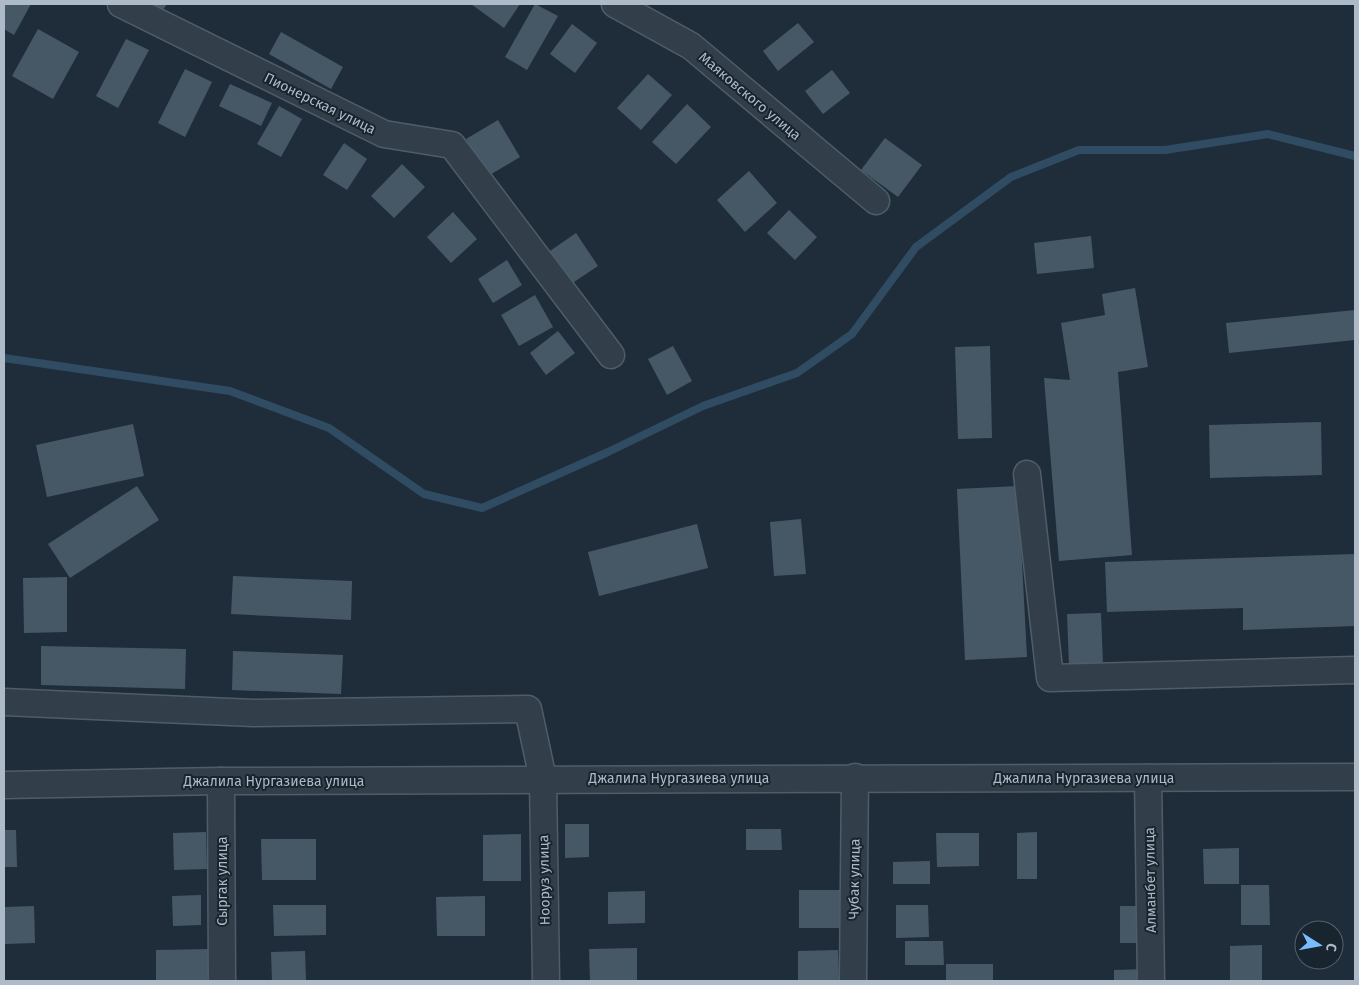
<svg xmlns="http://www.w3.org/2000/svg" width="1359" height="985" viewBox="0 0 1359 985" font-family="'Fira Sans',sans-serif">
	<rect width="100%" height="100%" fill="#1f2d3a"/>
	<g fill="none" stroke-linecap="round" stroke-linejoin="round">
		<!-- stream -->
		<path stroke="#304c62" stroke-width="8" d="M 4,358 L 230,391 L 329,428 L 424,494 L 482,508 L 608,452 L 703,406 L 797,373 L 852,334 L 916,247 L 1011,177 L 1079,150 L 1165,150 L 1268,134 L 1355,156"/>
	</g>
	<!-- building -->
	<g fill="#465866">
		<path d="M 4,4 L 31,4 L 14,35 L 4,29 Z"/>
		<path d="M 151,4 L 167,4 L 163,10 Z"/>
		<path d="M 471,4 L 520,4 L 504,28 Z"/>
		<path d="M 535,4 L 558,16 L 527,70 L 505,57 Z"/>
		<path d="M 798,23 L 814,42 L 778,71 L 763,51 Z"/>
		<path d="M 572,24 L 597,43 L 575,73 L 550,54 Z"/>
		<path d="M 38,29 L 79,52 L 53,99 L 12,76 Z"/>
		<path d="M 281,32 L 343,67 L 331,89 L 269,54 Z"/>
		<path d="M 126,39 L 149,50 L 118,108 L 96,96 Z"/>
		<path d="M 185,69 L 212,82 L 185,137 L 158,123 Z"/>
		<path d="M 832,70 L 850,93 L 823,114 L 805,91 Z"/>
		<path d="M 648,74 L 672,95 L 641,130 L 617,108 Z"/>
		<path d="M 230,84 L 272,103 L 261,126 L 219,106 Z"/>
		<path d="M 687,104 L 711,127 L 676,164 L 652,142 Z"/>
		<path d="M 279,106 L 302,119 L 281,157 L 257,144 Z"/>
		<path d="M 498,120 L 520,157 L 488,176 L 466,139 Z"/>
		<path d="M 885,138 L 922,165 L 898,197 L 861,170 Z"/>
		<path d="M 344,143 L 367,159 L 347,190 L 323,175 Z"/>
		<path d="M 402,164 L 425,187 L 394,218 L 371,196 Z"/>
		<path d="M 749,171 L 777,203 L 745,232 L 717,200 Z"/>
		<path d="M 789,210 L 817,237 L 795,260 L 767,233 Z"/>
		<path d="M 453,212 L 477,239 L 451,263 L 427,237 Z"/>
		<path d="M 576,233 L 598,266 L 571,284 L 550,251 Z"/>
		<path d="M 1091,236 L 1094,268 L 1037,274 L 1034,243 Z"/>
		<path d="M 507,260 L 522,285 L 493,303 L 478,279 Z"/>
		<path d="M 1135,288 L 1148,367 L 1118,372 L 1132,555 L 1059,561 L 1044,378 L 1070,380 L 1061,323 L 1105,315 L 1102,294 Z"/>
		<path d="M 535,295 L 553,327 L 519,346 L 501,315 Z"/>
		<path d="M 1355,310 L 1355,340 L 1229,353 L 1226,323 Z"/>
		<path d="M 558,331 L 575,353 L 546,375 L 530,353 Z"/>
		<path d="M 673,346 L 692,381 L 667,395 L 648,359 Z"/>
		<path d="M 990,346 L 992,438 L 958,439 L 955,347 Z"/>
		<path d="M 1321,422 L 1322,475 L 1210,478 L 1209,425 Z"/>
		<path d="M 133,424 L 144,476 L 47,497 L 36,445 Z"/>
		<path d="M 137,486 L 159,520 L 70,578 L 48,544 Z"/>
		<path d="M 1018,486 L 1027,657 L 965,660 L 957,489 Z"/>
		<path d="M 801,519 L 806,574 L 774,576 L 770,522 Z"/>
		<path d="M 697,524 L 708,568 L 599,596 L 588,552 Z"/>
		<path d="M 1355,554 L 1355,626 L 1243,630 L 1243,608 L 1107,612 L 1105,562 Z"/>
		<path d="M 233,576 L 352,581 L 351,620 L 231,614 Z"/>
		<path d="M 67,577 L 67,632 L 24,633 L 23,578 Z"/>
		<path d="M 1101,613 L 1103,664 L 1069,666 L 1067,614 Z"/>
		<path d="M 41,646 L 186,649 L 185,689 L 41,685 Z"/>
		<path d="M 233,651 L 343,655 L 341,694 L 232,690 Z"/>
		<path d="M 565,824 L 589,824 L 589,857 L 565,858 Z"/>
		<path d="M 746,829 L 781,829 L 782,850 L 746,850 Z"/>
		<path d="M 4,830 L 16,830 L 17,867 L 4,867 Z"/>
		<path d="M 206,832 L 207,869 L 174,870 L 173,833 Z"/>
		<path d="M 1037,832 L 1037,879 L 1017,879 L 1017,833 Z"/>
		<path d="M 936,833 L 979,833 L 979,866 L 937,867 Z"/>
		<path d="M 521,834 L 521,881 L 483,881 L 483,835 Z"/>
		<path d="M 261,839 L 316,839 L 316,880 L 262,880 Z"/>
		<path d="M 1239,848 L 1239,884 L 1204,884 L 1203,849 Z"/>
		<path d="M 930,861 L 930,884 L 893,884 L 893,862 Z"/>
		<path d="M 1241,885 L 1269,885 L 1270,925 L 1241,925 Z"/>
		<rect x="799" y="890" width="47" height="38"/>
		<path d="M 645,891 L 645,923 L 608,924 L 608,892 Z"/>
		<path d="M 201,895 L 201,925 L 173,926 L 172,896 Z"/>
		<path d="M 485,896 L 485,936 L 437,936 L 436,897 Z"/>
		<path d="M 273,905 L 326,905 L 326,935 L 274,936 Z"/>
		<path d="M 896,905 L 928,905 L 929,937 L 896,938 Z"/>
		<path d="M 34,906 L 35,943 L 5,944 L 5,907 Z"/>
		<path d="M 1120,906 L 1142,906 L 1143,943 L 1120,943 Z"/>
		<path d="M 905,941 L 943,941 L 944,965 L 905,965 Z"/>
		<path d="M 1262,945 L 1262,981 L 1230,981 L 1230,946 Z"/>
		<path d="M 637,948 L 637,981 L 590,981 L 589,949 Z"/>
		<path d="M 212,949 L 213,981 L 156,981 L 156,950 Z"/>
		<path d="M 838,950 L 839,981 L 798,981 L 798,951 Z"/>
		<path d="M 305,951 L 306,980 L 272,981 L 271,952 Z"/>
		<rect x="946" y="964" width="47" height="17"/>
		<path d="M 1147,969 L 1147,981 L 1114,981 L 1114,970 Z"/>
	</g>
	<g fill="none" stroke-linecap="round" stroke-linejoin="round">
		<defs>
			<g id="minor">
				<path d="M 121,4 L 384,134 L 452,145 L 611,355"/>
				<path d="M 615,4 L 691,46 L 876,201"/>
				<path d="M 1027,474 L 1050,678 L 1355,670"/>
				<path d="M 4,702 L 253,713 L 528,709 L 543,779 L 546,981"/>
				<path d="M 1148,778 L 1151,981"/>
				<path d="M 221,781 L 222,981"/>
				<path d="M 4,785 L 221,781 L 1355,777"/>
				<path d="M 853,981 L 855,777"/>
			</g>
		</defs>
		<!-- minor casing -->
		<use href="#minor" stroke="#505d68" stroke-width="29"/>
		<!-- minor -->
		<use href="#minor" stroke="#323f4a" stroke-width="26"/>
	</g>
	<g text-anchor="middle" stroke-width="4" stroke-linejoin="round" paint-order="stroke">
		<!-- street labels -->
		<g font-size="14" fill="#adbac7" stroke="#18242e">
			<text transform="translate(750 96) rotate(40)" y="5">Маяковского улица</text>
			<text transform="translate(320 103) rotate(26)" y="5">Пионерская улица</text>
			<text x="679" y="783">Джалила Нургазиева улица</text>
			<text x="1084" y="783">Джалила Нургазиева улица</text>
			<text x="274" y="786">Джалила Нургазиева улица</text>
			<text transform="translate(854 879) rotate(-89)" y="5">Чубак улица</text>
			<text transform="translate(544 880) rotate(-91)" y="5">Нооруз улица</text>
			<text transform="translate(1150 880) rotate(-91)" y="5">Алманбет улица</text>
			<text transform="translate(222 881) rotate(-90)" y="5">Сыргак улица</text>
		</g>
	</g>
	<!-- border -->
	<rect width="1359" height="985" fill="none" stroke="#adbac7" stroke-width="10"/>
	<!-- north arrow -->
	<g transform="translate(1319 945) rotate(101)"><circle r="24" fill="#18242e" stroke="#54606b"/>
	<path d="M0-4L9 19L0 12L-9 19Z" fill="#79bdff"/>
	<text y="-8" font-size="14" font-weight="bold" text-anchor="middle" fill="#adbac7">С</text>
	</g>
</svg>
